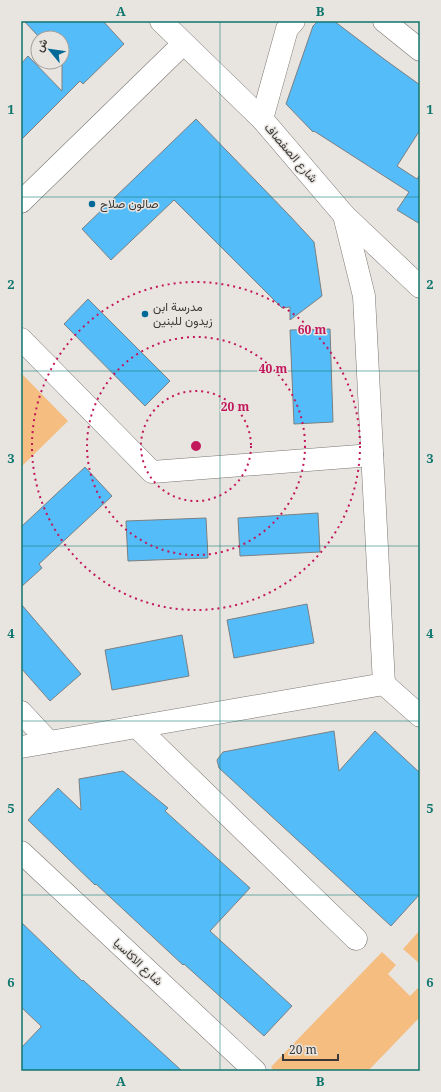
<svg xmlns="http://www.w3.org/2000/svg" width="441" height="1092" viewBox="0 0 441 1092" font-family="'Noto Serif',Vazirmatn,serif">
	<rect width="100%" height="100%" fill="#e8e5e1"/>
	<!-- green -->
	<g fill="#f5bd80">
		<path d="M 21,373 L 68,421 L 21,467 Z"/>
		<path d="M 420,930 L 420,964 L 403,949 Z"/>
		<path d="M 382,952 L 396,965 L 388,974 L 410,996 L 418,988 L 420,990 L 420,1017 L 368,1071 L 274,1071 L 271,1067 Z"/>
	</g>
	<!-- building -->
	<g fill="#54bdf9" stroke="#7b7f81">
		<path d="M 24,21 L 103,21 L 124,44 L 83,84 L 80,81 L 21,140 L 21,64 L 28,56 L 62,91 L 62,38 L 40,38 Z"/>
		<path d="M 318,21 L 334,21 L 384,59 L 420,85 L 420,130 L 397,166 L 417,179 L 420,174 L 420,224 L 397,210 L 409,192 L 314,131 L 313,132 L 286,104 L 313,26 Z"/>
		<path d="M 196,119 L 289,215 L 314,242 L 322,296 L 290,320 L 290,307 L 282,308 L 174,200 L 111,260 L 82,229 Z"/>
		<path d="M 88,299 L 170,381 L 145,406 L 64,324 Z"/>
		<path d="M 330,329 L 333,422 L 294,424 L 290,330 Z"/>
		<path d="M 85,467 L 112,496 L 39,564 L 42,568 L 21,587 L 21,527 Z"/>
		<path d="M 318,513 L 320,552 L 240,556 L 238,518 Z"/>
		<path d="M 206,518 L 208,558 L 128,561 L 126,521 Z"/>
		<path d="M 21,604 L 81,674 L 50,701 L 21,668 Z"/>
		<path d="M 307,604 L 314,643 L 234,658 L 227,620 Z"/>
		<path d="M 182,635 L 189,676 L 112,690 L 105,650 Z"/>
		<path d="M 334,731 L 339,771 L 375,731 L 420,773 L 420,894 L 391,926 L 219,768 L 217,760 L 223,752 Z"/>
		<path d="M 123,771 L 168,808 L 165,811 L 250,888 L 210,931 L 292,1006 L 264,1036 L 184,964 L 183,965 L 96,884 L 95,885 L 28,820 L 58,788 L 81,810 L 79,779 Z"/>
		<path d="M 21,922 L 82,981 L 83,980 L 182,1071 L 21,1071 L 21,1048 L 41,1027 L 41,1026 L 21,1007 Z"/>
	</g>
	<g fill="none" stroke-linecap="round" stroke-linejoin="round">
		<defs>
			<g id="minor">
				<path d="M 161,21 L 262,119 L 344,215 L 420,287"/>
				<path d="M 384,21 L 420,50"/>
				<path d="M 262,119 L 287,29 L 294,21"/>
				<path d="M 21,202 L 183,44"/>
				<path d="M 21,339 L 152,472 L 372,455"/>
				<path d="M 384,684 L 420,716"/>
				<path d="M 21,712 L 49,742"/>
				<path d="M 137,727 L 356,939"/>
				<path d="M 21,747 L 384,684 L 364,296 L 344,215"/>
				<path d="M 21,852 L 255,1071"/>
			</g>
		</defs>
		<!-- minor casing -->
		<use href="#minor" stroke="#7a7774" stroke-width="23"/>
		<!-- minor -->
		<use href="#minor" stroke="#fff" stroke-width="22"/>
	</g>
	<!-- grid -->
	<path fill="none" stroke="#0f766e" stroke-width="1" stroke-opacity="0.55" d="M 220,21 L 220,1071M 21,197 L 420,197M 21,371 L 420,371M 21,546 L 420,546M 21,721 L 420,721M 21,895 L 420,895"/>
	<!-- distance rings -->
	<g fill="none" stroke="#c2185b" stroke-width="2" stroke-dasharray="2 4">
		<circle cx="196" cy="446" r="55"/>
		<circle cx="196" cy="446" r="109"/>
		<circle cx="196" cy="446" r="164"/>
	</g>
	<!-- markers -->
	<g fill="#016997" stroke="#e8e5e1" stroke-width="1.5">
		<circle cx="92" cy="204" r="4"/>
		<circle cx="145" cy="314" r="4"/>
	</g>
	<g text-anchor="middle" stroke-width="3" stroke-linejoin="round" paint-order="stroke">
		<!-- street labels -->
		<g font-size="12" fill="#3a3937" stroke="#e8e5e1">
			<text transform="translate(291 153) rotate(49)" y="4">شارع الصفصاف</text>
			<text transform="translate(138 962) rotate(43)" y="4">شارع الاكاسيا</text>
		</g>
		<!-- poi labels -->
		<g font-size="12" fill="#3a3937" stroke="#e8e5e1" text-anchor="start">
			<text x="100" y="208">صالون صلاح</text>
			<text x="153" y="311">مدرسة ابن<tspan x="153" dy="14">زيدون للبنين</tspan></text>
		</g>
	</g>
	<circle cx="196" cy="446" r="6" fill="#c2185b" stroke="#e8e5e1" stroke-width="2"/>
	<g font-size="12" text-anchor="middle" font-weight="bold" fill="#c2185b" stroke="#e8e5e1" stroke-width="3" stroke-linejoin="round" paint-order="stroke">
		<text x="312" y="334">60 m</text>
		<text x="273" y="373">40 m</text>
		<text x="235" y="411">20 m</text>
	</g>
	<!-- border -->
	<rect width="441" height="1092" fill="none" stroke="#e8e5e1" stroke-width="44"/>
	<!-- north arrow -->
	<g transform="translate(50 50) rotate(299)"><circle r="19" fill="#e8e5e1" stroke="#a2a09d"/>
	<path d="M0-3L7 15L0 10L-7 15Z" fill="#016997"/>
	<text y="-6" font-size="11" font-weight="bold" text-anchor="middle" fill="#3a3937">ش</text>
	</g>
	<!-- scale -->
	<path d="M283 1054v6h55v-6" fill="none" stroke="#3a3937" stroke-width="2"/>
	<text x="289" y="1054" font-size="12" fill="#3a3937" stroke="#e8e5e1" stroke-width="3" paint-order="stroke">20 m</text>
	<rect x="22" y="22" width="397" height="1048" fill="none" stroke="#0f766e" stroke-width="1.5"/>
	<g font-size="13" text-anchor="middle" font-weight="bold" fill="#0f766e">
		<text x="121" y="16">A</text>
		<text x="320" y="16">B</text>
		<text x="11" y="114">1</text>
		<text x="430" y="114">1</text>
		<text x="11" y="289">2</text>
		<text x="430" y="289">2</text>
		<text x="11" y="463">3</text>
		<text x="430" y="463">3</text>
		<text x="11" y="638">4</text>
		<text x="430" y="638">4</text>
		<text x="11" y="813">5</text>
		<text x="430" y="813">5</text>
		<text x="11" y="987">6</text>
		<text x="430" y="987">6</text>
		<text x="121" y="1086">A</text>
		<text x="320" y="1086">B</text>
	</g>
</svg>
